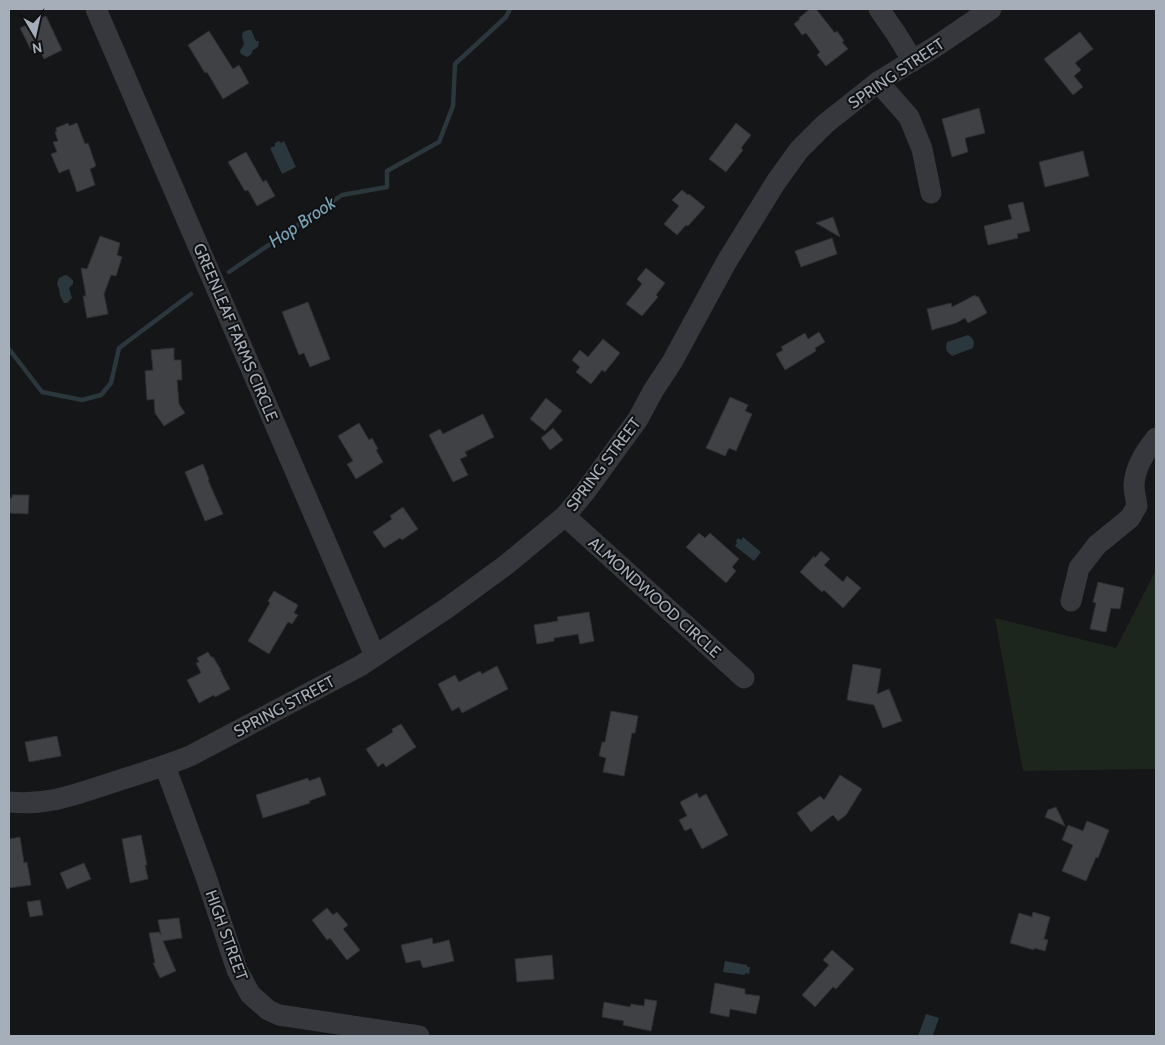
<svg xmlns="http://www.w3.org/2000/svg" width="1165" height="1045" viewBox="0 0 1165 1045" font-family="Cabin,sans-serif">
	<rect width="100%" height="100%" fill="#151618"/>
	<!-- green -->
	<path fill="#1d261d" d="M 1156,570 L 1156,769 L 1023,771 L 995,618 L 1116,648 Z"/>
	<!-- water -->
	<g fill="#2a373d">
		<path d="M 248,30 L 251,30 L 256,41 L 259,41 L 258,47 L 253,50 C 252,54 250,56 247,57 L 241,54 L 240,51 L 244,44 L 242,36 L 243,32 Z"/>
		<path d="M 279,141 L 281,143 L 284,141 L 296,167 L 282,174 L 270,148 L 275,146 L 275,143 Z"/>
		<path d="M 65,275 L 68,276 L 73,280 L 73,284 L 69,288 L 72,298 L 67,303 L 64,303 L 60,296 L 59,289 L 57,283 L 59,278 Z"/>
		<path d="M 968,335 C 974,339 975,341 973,348 L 952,356 C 946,351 945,349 947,342 Z"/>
		<path d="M 743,537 L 761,552 L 754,561 L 735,546 L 737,543 L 736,541 L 738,538 L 741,540 Z"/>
		<path d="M 725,961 L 747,965 L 747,967 L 750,967 L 749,974 L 745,973 L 745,975 L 723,972 Z"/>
		<path d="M 926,1014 L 939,1018 L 933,1035 L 934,1036 L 918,1036 Z"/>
	</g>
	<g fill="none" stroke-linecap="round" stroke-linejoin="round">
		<!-- stream -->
		<g stroke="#2a373d" stroke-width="4.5">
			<path d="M 229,272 L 342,195 L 387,187 L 387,171 L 439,142 L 453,106 L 455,64 L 506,17 L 510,9"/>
			<path d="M 9,349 L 42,392 L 82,400 L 101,395 L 111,383 L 119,348 L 191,294"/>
		</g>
	</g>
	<!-- building -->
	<g fill="#3f4145" stroke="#2f3034">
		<path d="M 810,9 L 816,9 L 835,33 L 837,31 L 844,41 L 842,42 L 848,49 L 826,66 L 817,55 L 820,52 L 806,33 L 802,35 L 794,24 L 800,19 L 799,18 Z"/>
		<path d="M 46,16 L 62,50 L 44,59 L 38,46 L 31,50 L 20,28 Z"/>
		<path d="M 209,31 L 233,69 L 239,65 L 249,83 L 223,99 L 207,72 L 205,73 L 188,45 Z"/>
		<path d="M 1080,32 L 1093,49 L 1075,63 L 1081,70 L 1074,76 L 1083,87 L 1073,95 L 1044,59 Z"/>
		<path d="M 979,108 L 985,133 L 965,138 L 968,152 L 952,157 L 942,119 Z"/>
		<path d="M 68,123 L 69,126 L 77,123 L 85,144 L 88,143 L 96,166 L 90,169 L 95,185 L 77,192 L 69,169 L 59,173 L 51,154 L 57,152 L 53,142 L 58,141 L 55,132 L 57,131 L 56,128 Z"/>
		<path d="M 736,123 L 751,135 L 741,148 L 743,150 L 726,172 L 709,159 Z"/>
		<path d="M 1083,151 L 1089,176 L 1045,187 L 1039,162 Z"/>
		<path d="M 246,152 L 263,182 L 266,180 L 275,196 L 257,206 L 248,190 L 245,191 L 228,162 Z"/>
		<path d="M 682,190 L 688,195 L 689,194 L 705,207 L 688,226 L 686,225 L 677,235 L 664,224 L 679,206 L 672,200 Z"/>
		<path d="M 1023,202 L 1030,231 L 1017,234 L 1018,238 L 988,245 L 984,226 L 1012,219 L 1008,205 Z"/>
		<path d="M 833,217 L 840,237 L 816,223 Z"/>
		<path d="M 100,236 L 120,243 L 117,255 L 122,257 L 116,276 L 111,275 L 104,294 L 108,314 L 87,318 L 83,296 L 86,296 L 81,268 L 87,269 Z"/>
		<path d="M 832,238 L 837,254 L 801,267 L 795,251 Z"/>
		<path d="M 646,268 L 665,283 L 656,295 L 658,297 L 642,316 L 626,304 L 642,284 L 637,279 Z"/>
		<path d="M 975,295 L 976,297 L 978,296 L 987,313 L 968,323 L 965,318 L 956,323 L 932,330 L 927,309 L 951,303 L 952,307 Z"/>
		<path d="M 308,302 L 330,359 L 310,367 L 304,353 L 299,355 L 282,312 Z"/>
		<path d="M 819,332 L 825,342 L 815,348 L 816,351 L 785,370 L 776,354 L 783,350 L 781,347 L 805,333 L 808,339 Z"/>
		<path d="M 603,339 L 620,353 L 605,372 L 602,370 L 591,384 L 576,372 L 580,367 L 572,360 L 580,350 L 588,357 Z"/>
		<path d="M 174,348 L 174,360 L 181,360 L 182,380 L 177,380 L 179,404 L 185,413 L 164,426 L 155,413 L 154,399 L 147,400 L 145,371 L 153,370 L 151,350 Z"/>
		<path d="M 730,397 L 748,405 L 745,411 L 752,414 L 736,451 L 729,448 L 725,456 L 706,448 Z"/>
		<path d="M 546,398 L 562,411 L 545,431 L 530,419 Z"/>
		<path d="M 483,414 L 494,437 L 465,452 L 467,456 L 460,459 L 468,475 L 453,482 L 429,435 L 440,429 L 443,434 Z"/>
		<path d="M 359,423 L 369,440 L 372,438 L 378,449 L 376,450 L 383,462 L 356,479 L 347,464 L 353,461 L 338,436 Z"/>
		<path d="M 553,428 L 563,440 L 550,450 L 541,438 Z"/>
		<path d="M 203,464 L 209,479 L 208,480 L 223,514 L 205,521 L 185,472 Z"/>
		<path d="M 12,495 L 29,495 L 28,514 L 9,513 L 9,498 L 12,498 Z"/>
		<path d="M 403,507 L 418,529 L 402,540 L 400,538 L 384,548 L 373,532 L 392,519 L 390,516 Z"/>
		<path d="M 699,533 L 705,538 L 710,533 L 739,559 L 732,567 L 736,571 L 726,583 L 686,547 Z"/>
		<path d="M 821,551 L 830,559 L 824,565 L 843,582 L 847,576 L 861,588 L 843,608 L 824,590 L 822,592 L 800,572 L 814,556 L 815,558 Z"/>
		<path d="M 1098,582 L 1124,588 L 1120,609 L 1111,608 L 1106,632 L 1090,629 L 1096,603 L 1093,602 Z"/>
		<path d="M 274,591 L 298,605 L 294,613 L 298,615 L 292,624 L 288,622 L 269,654 L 248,641 L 270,603 L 268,601 Z"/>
		<path d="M 589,612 L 594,641 L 580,644 L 578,634 L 554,638 L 554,641 L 537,644 L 534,625 L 558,621 L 557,617 Z"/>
		<path d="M 208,652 L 211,657 L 213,657 L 221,670 L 220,670 L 230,689 L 215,697 L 214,695 L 199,703 L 187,680 L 201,673 L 196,663 L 199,662 L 197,658 Z"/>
		<path d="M 853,664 L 881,669 L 877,694 L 889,689 L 902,721 L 883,728 L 874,705 L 847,700 Z"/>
		<path d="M 497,666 L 508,689 L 462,713 L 459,707 L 452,711 L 438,684 L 455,675 L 459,682 L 480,671 L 482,674 Z"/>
		<path d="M 611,711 L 638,716 L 635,733 L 632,733 L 624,776 L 603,772 L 606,758 L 599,756 L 602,742 L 605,742 Z"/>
		<path d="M 401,724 L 416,747 L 386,767 L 383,763 L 378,767 L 366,749 L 393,732 L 392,729 Z"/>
		<path d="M 57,736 L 61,756 L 29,762 L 25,742 Z"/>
		<path d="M 840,775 L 862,789 L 846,815 L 838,821 L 833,815 L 811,832 L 797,813 L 820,796 L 824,800 Z"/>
		<path d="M 320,777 L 326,795 L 309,801 L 310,803 L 263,818 L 256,795 L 308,778 L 309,781 Z"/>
		<path d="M 697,793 L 699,798 L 706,794 L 728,835 L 702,849 L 691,828 L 685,831 L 679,820 L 687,816 L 680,802 Z"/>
		<path d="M 1056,807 L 1065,826 L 1045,817 L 1048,810 Z"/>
		<path d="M 1087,821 L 1109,830 L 1098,858 L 1096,857 L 1086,881 L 1062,871 L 1073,845 L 1062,840 L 1068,825 L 1083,831 Z"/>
		<path d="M 141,835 L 147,865 L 145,865 L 148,879 L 130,883 L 122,839 Z"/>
		<path d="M 20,837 L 24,863 L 27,862 L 31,885 L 9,888 L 9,839 Z"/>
		<path d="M 84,863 L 91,879 L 67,889 L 60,873 Z"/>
		<path d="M 40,900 L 43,915 L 30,917 L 27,902 Z"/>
		<path d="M 327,908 L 333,915 L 337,912 L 348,925 L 343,929 L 360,950 L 347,960 L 330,938 L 327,940 L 312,920 Z"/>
		<path d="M 1033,912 L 1050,917 L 1044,939 L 1048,940 L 1045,951 L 1034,948 L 1034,950 L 1010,943 L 1019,913 L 1032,917 Z"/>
		<path d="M 179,918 L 182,938 L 163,941 L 176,971 L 160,978 L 153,963 L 155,963 L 149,933 L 159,932 L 161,935 L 158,920 Z"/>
		<path d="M 432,938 L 433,944 L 449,940 L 454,961 L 423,968 L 420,960 L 406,963 L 401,945 Z"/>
		<path d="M 832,950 L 854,969 L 836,989 L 833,987 L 815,1007 L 802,995 L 829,965 L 823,960 Z"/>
		<path d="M 552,955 L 554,979 L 517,982 L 515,959 Z"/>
		<path d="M 715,983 L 745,989 L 745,994 L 760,996 L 756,1014 L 730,1009 L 729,1017 L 710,1013 Z"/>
		<path d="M 645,999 L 657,1001 L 651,1031 L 623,1025 L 624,1021 L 602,1017 L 604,1002 L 630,1007 L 631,1004 L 644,1006 Z"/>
	</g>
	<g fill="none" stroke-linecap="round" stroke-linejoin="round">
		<!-- minor -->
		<g stroke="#36383d" stroke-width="21">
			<path d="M 96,9 L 375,656"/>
			<path d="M 879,9 L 895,32 L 913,61"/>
			<path d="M 878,82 L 909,117 L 922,149 L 931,193"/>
			<path d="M 565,516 L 744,678"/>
			<path d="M 1071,601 L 1079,568 L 1097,545 L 1130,518 L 1137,506 C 1136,499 1134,492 1134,485 C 1135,467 1145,452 1156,438"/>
			<path d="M 165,766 L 206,877 L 237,970 L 250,994 L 268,1010 L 279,1015 L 419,1036"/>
			<path d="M 9,802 C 48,806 77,794 114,782 C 139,774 165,766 190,756 L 360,666 L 447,608 L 506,565 L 565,516 L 585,492 L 638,419 L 653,391 L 672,362 L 727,261 L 776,182 L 799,150 L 825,124 L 878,82 L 938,45 L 991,9"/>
		</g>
	</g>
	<g text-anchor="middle" stroke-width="4" stroke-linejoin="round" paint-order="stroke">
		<!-- street labels -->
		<g font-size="16" fill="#a6aeb9" stroke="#101113">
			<text transform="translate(896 73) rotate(-34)" y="6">SPRING STREET</text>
			<text transform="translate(236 332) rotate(67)" y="6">GREENLEAF FARMS CIRCLE</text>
			<text transform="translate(603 464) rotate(-53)" y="6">SPRING STREET</text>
			<text transform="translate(655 597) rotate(42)" y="6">ALMONDWOOD CIRCLE</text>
			<text transform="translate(284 706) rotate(-28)" y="6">SPRING STREET</text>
			<text transform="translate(227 935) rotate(70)" y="6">HIGH STREET</text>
		</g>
		<!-- water labels -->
		<g font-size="18" font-style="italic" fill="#7aa3b7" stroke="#101113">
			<text transform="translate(302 222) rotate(-34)" y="6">Hop Brook</text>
		</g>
	</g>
	<!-- border -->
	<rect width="1165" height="1045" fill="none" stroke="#a6aeb9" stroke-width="20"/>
	<!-- north arrow -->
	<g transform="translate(35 35) rotate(171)" stroke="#101113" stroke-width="4" paint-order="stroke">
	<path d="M0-4L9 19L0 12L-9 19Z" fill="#a6aeb9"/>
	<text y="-8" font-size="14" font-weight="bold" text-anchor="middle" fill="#a6aeb9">N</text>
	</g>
</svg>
